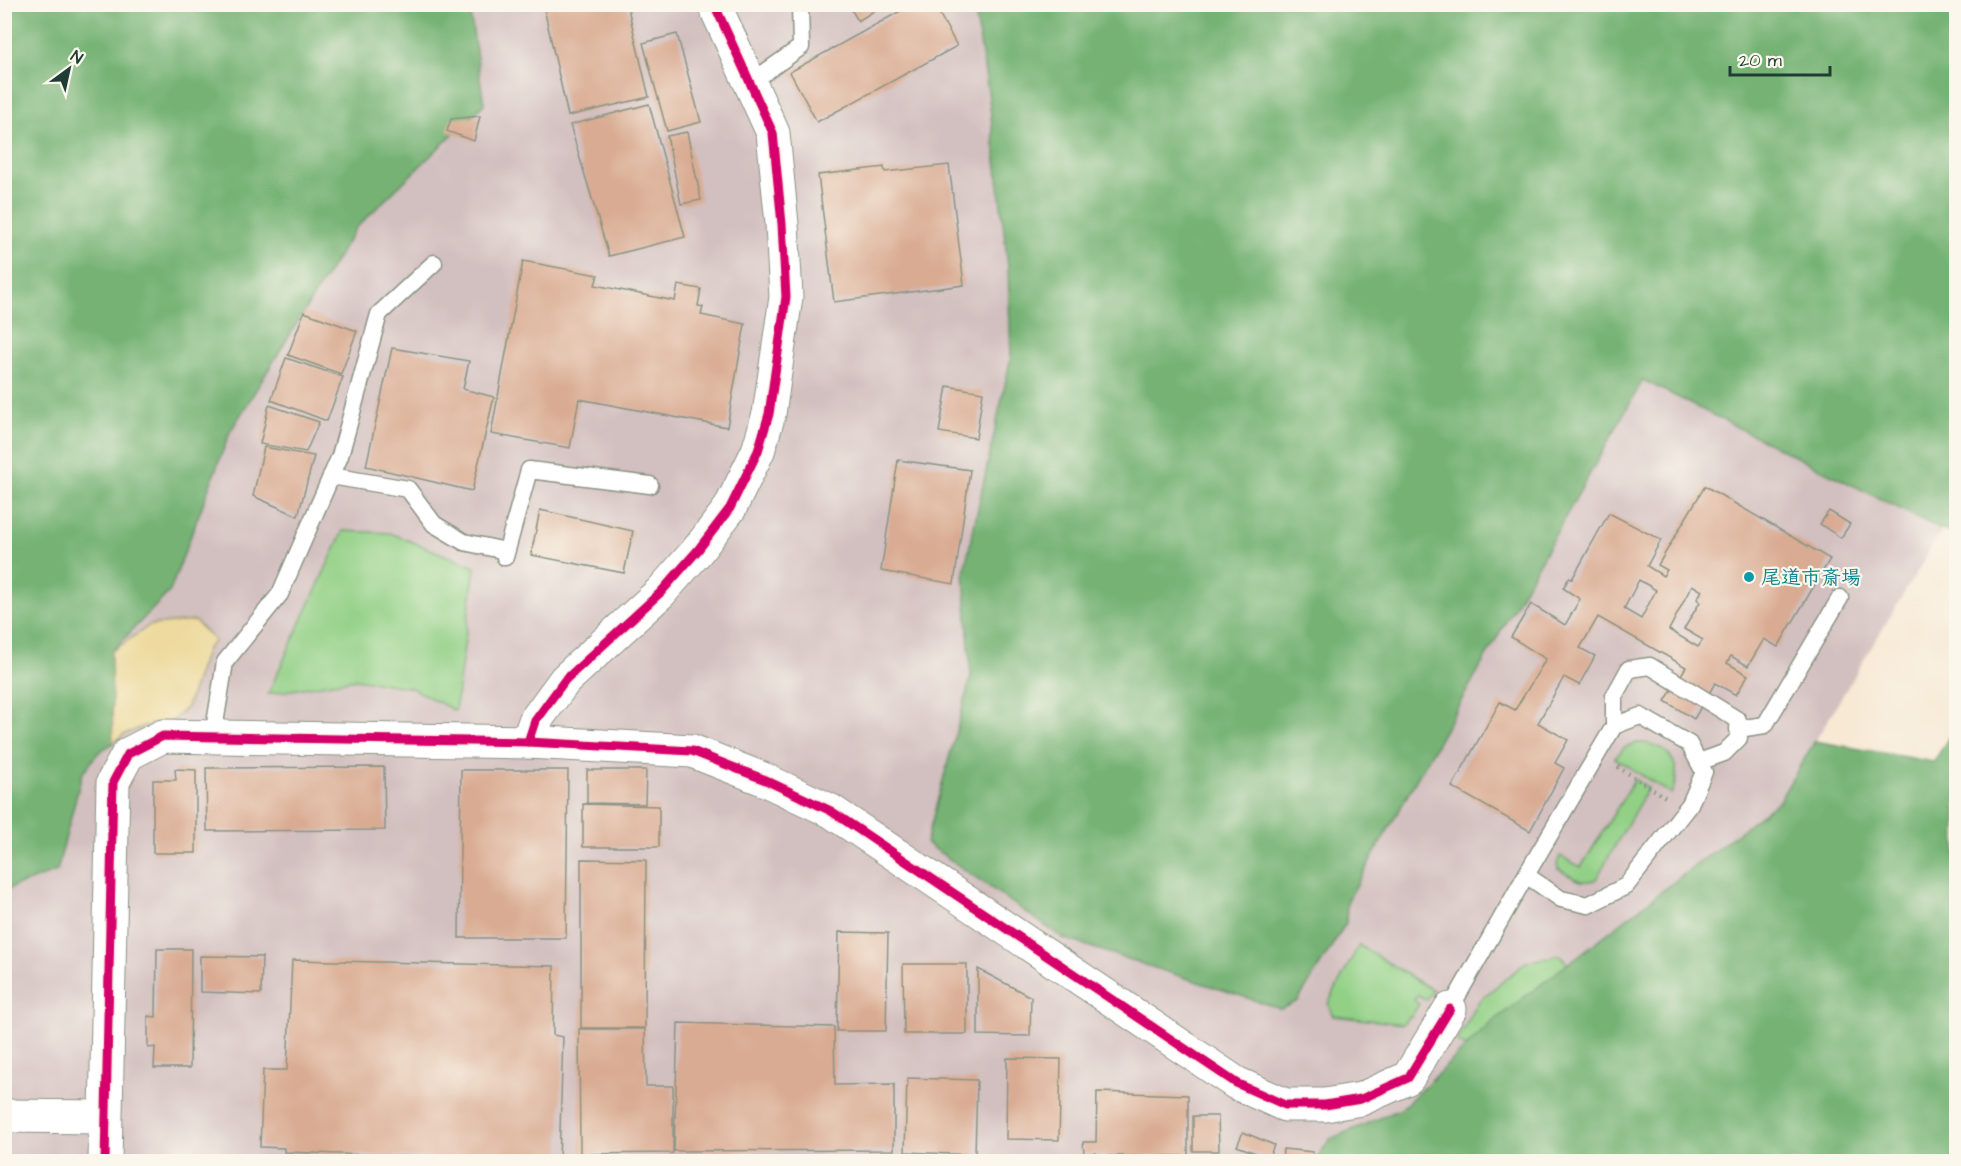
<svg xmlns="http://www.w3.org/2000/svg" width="1961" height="1166" viewBox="0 0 1961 1166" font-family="'Architects Daughter','Klee One',sans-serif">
	<rect width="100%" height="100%" fill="#fbf7ec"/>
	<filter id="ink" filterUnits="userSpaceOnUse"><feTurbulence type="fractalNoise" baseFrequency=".0167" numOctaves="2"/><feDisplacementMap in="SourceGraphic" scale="12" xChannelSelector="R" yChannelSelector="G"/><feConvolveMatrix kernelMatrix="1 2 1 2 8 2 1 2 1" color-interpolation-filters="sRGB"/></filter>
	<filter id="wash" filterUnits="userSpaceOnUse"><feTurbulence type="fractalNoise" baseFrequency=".008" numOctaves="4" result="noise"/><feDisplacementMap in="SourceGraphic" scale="24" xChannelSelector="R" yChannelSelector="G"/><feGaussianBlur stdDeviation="1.35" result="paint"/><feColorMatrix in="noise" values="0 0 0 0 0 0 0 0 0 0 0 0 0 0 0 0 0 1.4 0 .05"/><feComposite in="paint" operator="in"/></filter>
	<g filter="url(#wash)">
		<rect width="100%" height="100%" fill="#f7e9d4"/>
		<!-- industrial -->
		<path fill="#d2bfbf" d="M 469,5 L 974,5 L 989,98 L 1008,267 L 1011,357 L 964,572 L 971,677 L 926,843 L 1063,938 L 1281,1009 L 1298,1001 L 1346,923 L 1347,902 L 1643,380 L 1942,530 L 1779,801 L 1491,1023 L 1401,1109 L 1330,1139 L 1315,1161 L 5,1162 L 5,890 L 57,871 L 82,774 L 98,753 L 113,743 L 111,652 L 170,591 L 230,432 L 355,229 L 483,104 Z"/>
		<!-- green -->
		<g fill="#92d086" stroke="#58865d" stroke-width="1.5">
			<path d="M 343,531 L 390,533 L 475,567 L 455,711 L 412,688 L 356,679 L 268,694 Z"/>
			<path d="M 1637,743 C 1668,742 1685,765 1671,794 L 1615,758 L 1624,748 Z"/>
			<path d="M 1635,779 L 1648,788 L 1596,879 C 1582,886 1571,876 1558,869 L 1557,864 L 1560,856 L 1581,867 Z"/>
			<path d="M 1359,945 L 1433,990 L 1427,1000 L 1418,995 L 1414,1000 L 1419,1004 L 1411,1017 L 1409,1016 L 1403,1024 L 1334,1016 L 1328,1004 Z"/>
			<path d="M 1559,955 L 1568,964 L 1491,1023 L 1466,1047 L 1457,1041 L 1479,1001 L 1526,962 Z"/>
		</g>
		<!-- forest -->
		<g fill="#75b273" stroke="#4a7854" stroke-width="1.5">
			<path d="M 5,5 L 469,5 L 484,104 L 355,229 L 230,432 L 170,591 L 111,652 L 113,743 L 98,753 L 82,774 L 57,871 L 5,890 Z"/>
			<path d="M 974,5 L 1956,5 L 1956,534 L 1942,530 L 1643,380 L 1347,902 L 1346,923 L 1298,1001 L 1281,1009 L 1063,938 L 926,843 L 971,677 L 964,572 L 1011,357 L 1008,267 L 989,98 Z"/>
			<path d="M 1956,725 L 1956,1161 L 1315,1161 L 1330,1139 L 1401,1109 L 1491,1023 L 1779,801 L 1815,741 L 1934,762 Z"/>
		</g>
		<!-- sand -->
		<path fill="#eeda9e" stroke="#868c69" stroke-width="1.5" d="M 195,621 L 215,641 L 207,649 L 187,707 L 171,722 L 145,726 L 123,735 L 113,743 L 111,652 L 150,625 Z"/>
		<g id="blocks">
			<!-- building -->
			<g fill="#d9ab92" fill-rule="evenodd">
				<path d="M 543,4 L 627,4 L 649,97 L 568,116 Z"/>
				<path d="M 848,4 L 885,4 L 858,21 Z"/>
				<path d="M 913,4 L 934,4 L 957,46 L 817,122 L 790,72 Z"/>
				<path d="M 677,34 L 701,122 L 667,131 L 643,43 Z"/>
				<path d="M 649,104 L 685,237 L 609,256 L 570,125 Z"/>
				<path d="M 480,116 L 474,141 L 447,131 L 451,119 Z"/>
				<path d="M 687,132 L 701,200 L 681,204 L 667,136 Z"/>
				<path d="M 949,165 L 964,285 L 834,302 L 818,175 L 884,167 L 885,172 Z"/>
				<path d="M 523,261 L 598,275 L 595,285 L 675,301 L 678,285 L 701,289 L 698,306 L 703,307 L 701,315 L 745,324 L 727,427 L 579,399 L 570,448 L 491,434 Z"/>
				<path d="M 304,312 L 357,331 L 341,374 L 288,355 Z"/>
				<path d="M 392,348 L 469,361 L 463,389 L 494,397 L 472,491 L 366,466 Z"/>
				<path d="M 286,358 L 343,377 L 327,421 L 271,400 Z"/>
				<path d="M 947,386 L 983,392 L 976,438 L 939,432 Z"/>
				<path d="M 269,405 L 319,422 L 306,452 L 260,444 Z"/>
				<path d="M 264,447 L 314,456 L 298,516 L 253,496 Z"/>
				<path d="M 898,460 L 970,470 L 954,584 L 881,571 Z"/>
				<path d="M 1705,486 L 1830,559 L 1778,647 L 1764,639 L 1748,666 L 1731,656 L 1727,663 L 1748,675 L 1736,695 L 1715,683 L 1694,719 L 1665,701 L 1686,667 L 1598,617 L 1580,648 L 1595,656 L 1579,685 L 1564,677 L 1538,723 L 1568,740 L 1555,763 L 1564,768 L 1530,831 L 1452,787 L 1500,702 L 1515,710 L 1546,659 L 1511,637 L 1531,604 L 1565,625 L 1580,599 L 1563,588 L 1569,578 L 1572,579 L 1609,513 L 1661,540 L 1647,566 L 1663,576 L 1667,570 L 1658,565 ZM 1639,580 L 1656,590 L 1641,619 L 1624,609 ZM 1692,585 L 1702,591 L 1697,599 L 1700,602 L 1684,629 L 1703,640 L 1698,647 L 1669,630 Z"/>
				<path d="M 540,510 L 633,531 L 624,573 L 531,555 Z"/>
				<path d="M 1829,511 L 1850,524 L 1841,538 L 1820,524 Z"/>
				<path d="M 384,767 L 385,830 L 207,831 L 206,768 Z"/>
				<path d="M 175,769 L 196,770 L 196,853 L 153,853 L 153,780 L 176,780 Z"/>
				<path d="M 461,770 L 568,770 L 566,938 L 459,938 Z"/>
				<path d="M 587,770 L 646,770 L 645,804 L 587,803 Z"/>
				<path d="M 583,804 L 659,806 L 659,847 L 583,847 Z"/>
				<path d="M 581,859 L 646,860 L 645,1028 L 581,1028 Z"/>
				<path d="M 839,932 L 888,933 L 886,1031 L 837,1031 Z"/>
				<path d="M 157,949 L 191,949 L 190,1068 L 154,1068 L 155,1047 L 148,1048 L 148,1016 L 156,1017 Z"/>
				<path d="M 200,956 L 262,957 L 261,994 L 200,992 Z"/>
				<path d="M 292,960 L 554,966 L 553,1035 L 563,1037 L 559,1162 L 284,1152 L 284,1148 L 260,1147 L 263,1070 L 287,1070 Z"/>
				<path d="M 903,964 L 967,964 L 967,1034 L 904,1034 Z"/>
				<path d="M 978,969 L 1031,997 L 1030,1036 L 978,1035 Z"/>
				<path d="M 678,1023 L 834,1027 L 835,1085 L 894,1084 L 894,1150 L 674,1151 Z"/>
				<path d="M 579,1029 L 645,1029 L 646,1086 L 673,1086 L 673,1153 L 580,1154 Z"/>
				<path d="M 1007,1058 L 1061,1059 L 1059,1140 L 1006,1139 Z"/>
				<path d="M 907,1078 L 977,1080 L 975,1155 L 905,1152 Z"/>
				<path d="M 1097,1092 L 1188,1095 L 1188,1156 L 1096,1156 L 1096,1153 L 1084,1154 L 1083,1142 L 1096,1142 Z"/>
				<path d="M 1193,1116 L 1218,1116 L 1219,1151 L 1193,1151 Z"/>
				<path d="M 1243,1132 L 1274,1145 L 1269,1158 L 1237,1146 Z"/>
				<path d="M 1283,1149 L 1313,1152 L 1311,1162 L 1282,1162 Z"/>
			</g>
		</g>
	</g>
	<g filter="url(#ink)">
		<use href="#blocks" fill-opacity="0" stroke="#8b9384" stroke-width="1.5"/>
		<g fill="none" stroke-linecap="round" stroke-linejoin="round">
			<defs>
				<g id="service">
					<path d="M 750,83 L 801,47 L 800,4"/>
					<path d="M 331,476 L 408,489 L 434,524 L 464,542 L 506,551"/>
					<path d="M 505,557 L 529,470 L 650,485"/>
					<path d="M 1614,726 L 1614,696 L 1629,669 L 1650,666 L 1738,720 L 1739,738 L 1724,753 L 1699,762"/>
					<path d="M 1738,729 L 1765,725 L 1840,598"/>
					<path d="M 213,736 L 225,662 L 280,594 L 340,456 L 379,314 L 434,263"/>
					<path d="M 1450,1009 L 1526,875 L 1614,726 L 1640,716 L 1689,744 L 1704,772 L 1690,804 L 1626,886 L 1588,905 L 1561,899 L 1526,875"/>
				</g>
				<path id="minor" d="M 714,4 L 773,133 L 782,224 L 786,297 L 769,414 L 758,451 L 730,508 L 698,550 L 661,592 L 565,680 L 535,721 L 528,742 L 692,751 L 763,779 L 831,811 L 1236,1083 L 1285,1105 L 1325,1105 L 1361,1099 L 1408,1078 L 1450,1009"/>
				<g id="tertiary">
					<path d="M 4,1116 L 105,1117"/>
					<path d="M 105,1162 L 113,782 L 128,754 L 163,736 L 528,742"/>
				</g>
			</defs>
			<!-- service casing -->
			<use href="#service" stroke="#8b9384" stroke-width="19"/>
			<!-- minor casing -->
			<use href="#minor" stroke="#8b9384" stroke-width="35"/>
			<!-- tertiary casing -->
			<use href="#tertiary" stroke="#8b9384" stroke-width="35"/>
			<!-- path -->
			<path stroke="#8b9384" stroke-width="4" stroke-dasharray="1.5 4.5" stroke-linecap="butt" d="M 1618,767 L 1665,797"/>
			<!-- service -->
			<use href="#service" stroke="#fff" stroke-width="16"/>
			<!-- minor -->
			<use href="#minor" stroke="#fff" stroke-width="33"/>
			<!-- tertiary -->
			<use href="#tertiary" stroke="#fff" stroke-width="33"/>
			<defs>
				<g id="cycleway">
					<path d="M 528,742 L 535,721 L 565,680 L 661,592 L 698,550 L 730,508 L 758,451 L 769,414 L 786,297 L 782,224 L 773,133 L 714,4"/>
					<path d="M 105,1162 L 113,782 L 128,754 L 163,736 L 528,742 L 692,751 L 763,779 L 831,811 L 1236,1083 L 1285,1105 L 1325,1105 L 1361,1099 L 1408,1078 L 1450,1009"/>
				</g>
			</defs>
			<!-- cycleway casing -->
			<use href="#cycleway" stroke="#fbf7ec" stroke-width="13"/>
			<!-- cycleway -->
			<use href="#cycleway" stroke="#d6006c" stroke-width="9"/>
		</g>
	</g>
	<!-- markers -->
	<circle fill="#0f9aa8" stroke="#fbf7ec" stroke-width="2" cx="1749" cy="577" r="6"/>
	<g text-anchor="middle" stroke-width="4.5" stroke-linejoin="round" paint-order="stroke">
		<!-- culture labels -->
		<g font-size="20" font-weight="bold" fill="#0d838f" stroke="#fbf7ec" text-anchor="start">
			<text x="1761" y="584">尾道市斎場</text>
		</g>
	</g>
	<!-- margin -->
	<rect width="1961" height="1166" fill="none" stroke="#fbf7ec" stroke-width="24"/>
	<!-- north arrow -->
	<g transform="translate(69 69) rotate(33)" stroke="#fbf7ec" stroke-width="4.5" paint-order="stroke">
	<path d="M0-4.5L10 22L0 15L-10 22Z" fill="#1f3d34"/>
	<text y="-9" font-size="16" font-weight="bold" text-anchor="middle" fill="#1f3d34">N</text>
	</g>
	<!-- scale -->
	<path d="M1730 66v9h100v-9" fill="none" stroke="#1f3d34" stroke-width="3"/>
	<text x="1739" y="66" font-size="18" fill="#1f3d34" stroke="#fbf7ec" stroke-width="4.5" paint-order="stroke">20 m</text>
</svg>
